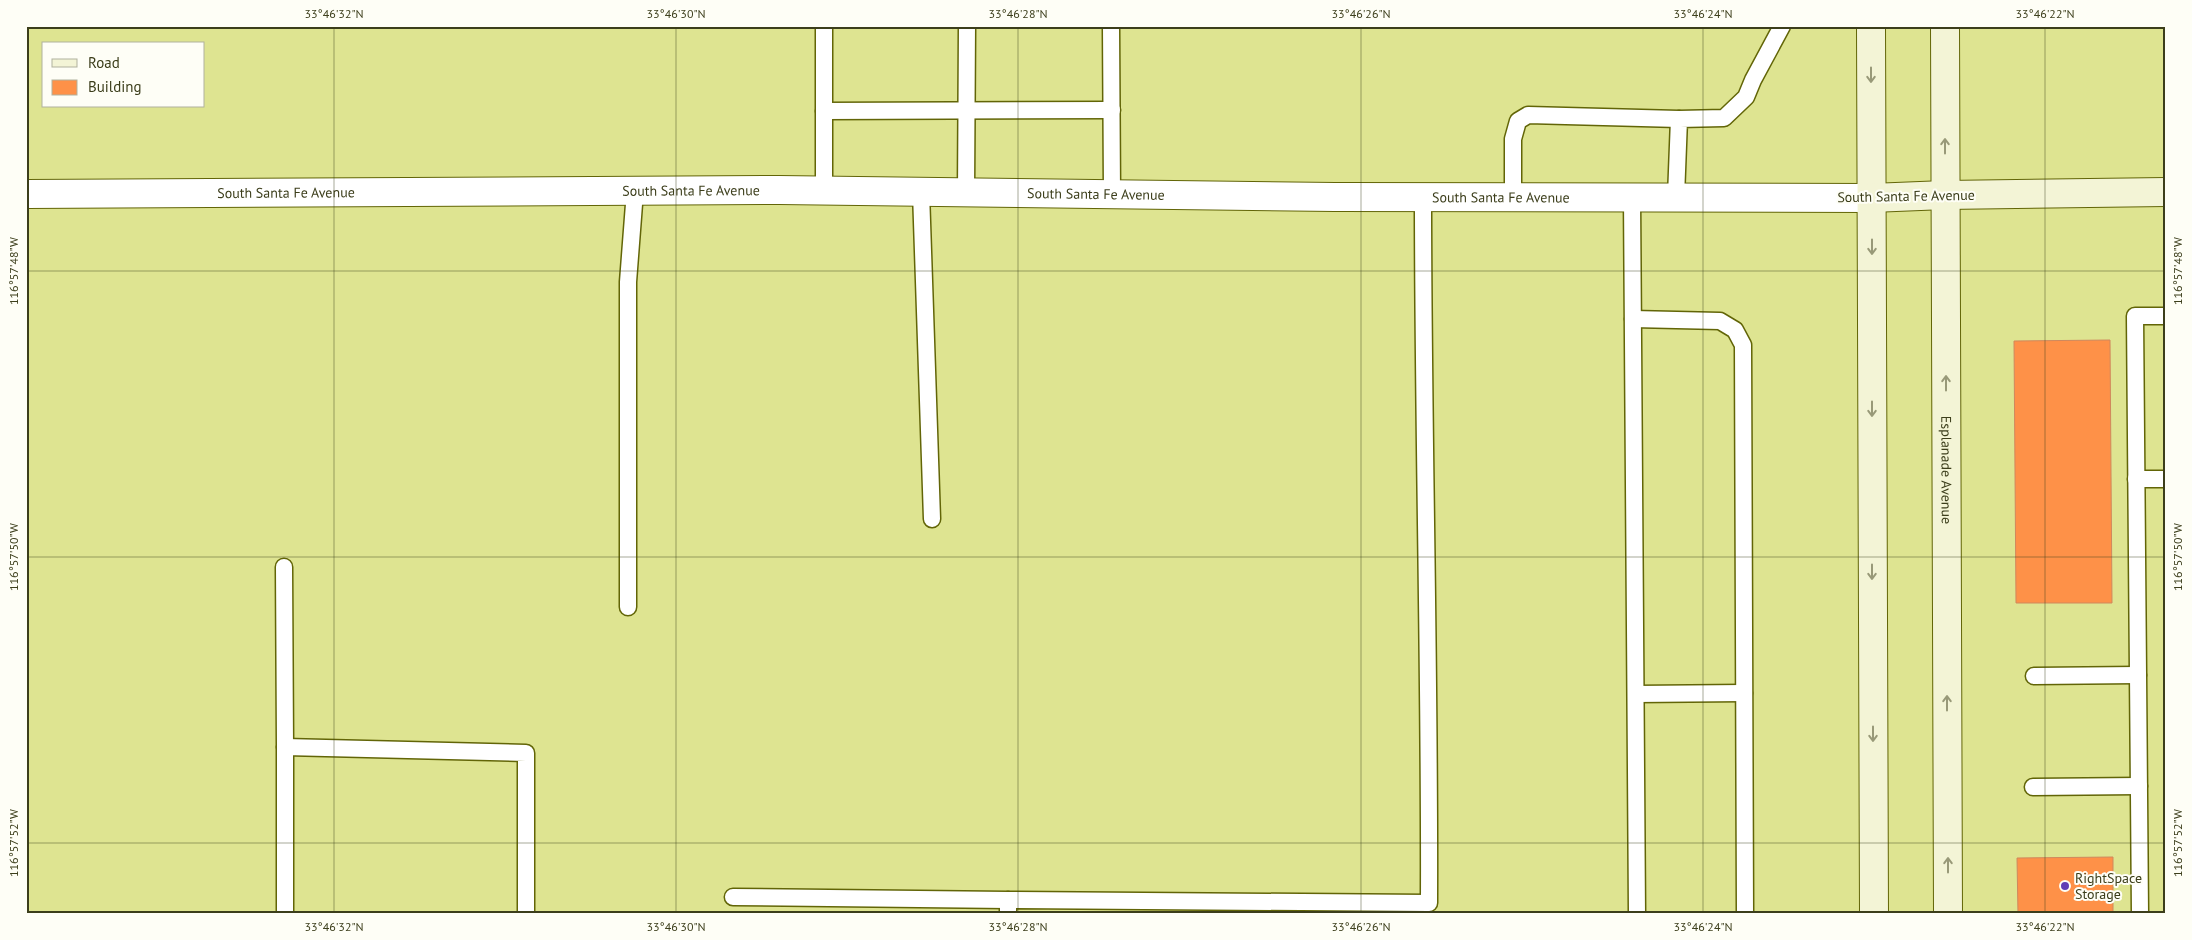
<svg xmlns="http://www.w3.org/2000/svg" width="2192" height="940" viewBox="0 0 2192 940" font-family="'PT Sans',sans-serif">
	<rect width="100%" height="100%" fill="#dee491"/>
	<!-- building -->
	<g fill="#fe9148" stroke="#cf885d">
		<path d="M 2110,340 L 2112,603 L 2016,603 L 2014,341 Z"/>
		<path d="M 2113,857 L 2113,914 L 2018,914 L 2017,858 Z"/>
	</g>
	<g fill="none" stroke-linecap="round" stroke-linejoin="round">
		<defs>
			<g id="lane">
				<path d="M 824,26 L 824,190"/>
				<path d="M 1111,26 L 1112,194"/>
				<path d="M 824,111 L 1112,110"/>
				<path d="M 921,192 L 932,519"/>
				<path d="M 966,192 L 967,26"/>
				<path d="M 1513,197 L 1513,139 L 1518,121 L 1528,115 L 1679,119"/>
				<path d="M 1632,197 L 1637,914"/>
				<path d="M 1676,197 L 1679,119 L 1724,118 L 1746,97 L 1753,80 L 1782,26"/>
				<path d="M 1633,319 L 1720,321 L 1735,330 L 1743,345 L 1745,914"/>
				<path d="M 2136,479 L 2166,479"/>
				<path d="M 284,567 L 285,747"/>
				<path d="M 628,607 L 628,282 L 635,191"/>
				<path d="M 2034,676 L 2138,675"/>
				<path d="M 1636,694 L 1744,693"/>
				<path d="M 2033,787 L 2139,786"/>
				<path d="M 733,897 L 1008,900"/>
				<path d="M 285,914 L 285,747 L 526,753 L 526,914"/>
				<path d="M 1008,914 L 1008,900 L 1429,903 C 1430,668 1423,432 1423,197"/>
				<path d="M 2140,914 L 2135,316 L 2166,316"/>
			</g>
			<g id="street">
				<path id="s1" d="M 26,194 L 779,190 L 1335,197 L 1871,198"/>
			</g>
			<g id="secondary">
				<path d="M 1871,26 L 1874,914"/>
				<path id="s2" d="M 1945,26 L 1948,914"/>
				<path d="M 1871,198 L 1945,195 L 2166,192"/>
			</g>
		</defs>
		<!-- lane casing -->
		<use href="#lane" stroke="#626507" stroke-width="19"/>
		<!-- street casing -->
		<use href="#street" stroke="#626507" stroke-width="30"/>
		<!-- secondary casing -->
		<use href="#secondary" stroke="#626507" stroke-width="30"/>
		<!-- lane -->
		<use href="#lane" stroke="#fff" stroke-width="16"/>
		<!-- street -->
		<use href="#street" stroke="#fff" stroke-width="28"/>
		<!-- secondary -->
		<use href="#secondary" stroke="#f3f4d6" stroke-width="28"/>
	</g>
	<!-- one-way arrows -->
	<defs><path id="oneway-shaft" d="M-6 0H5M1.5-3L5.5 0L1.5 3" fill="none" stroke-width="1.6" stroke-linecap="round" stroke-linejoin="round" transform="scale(1.25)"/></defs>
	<g stroke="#989978">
		<use href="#oneway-shaft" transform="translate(1871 75) rotate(90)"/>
		<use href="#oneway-shaft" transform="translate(1945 146) rotate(-90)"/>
		<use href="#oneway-shaft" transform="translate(1872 247) rotate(90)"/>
		<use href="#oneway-shaft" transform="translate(1946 383) rotate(-90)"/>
		<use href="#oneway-shaft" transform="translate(1872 409) rotate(90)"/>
		<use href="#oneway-shaft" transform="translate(1872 572) rotate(90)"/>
		<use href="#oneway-shaft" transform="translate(1947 703) rotate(-90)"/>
		<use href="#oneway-shaft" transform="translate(1873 734) rotate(90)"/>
		<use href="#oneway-shaft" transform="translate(1948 865) rotate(-90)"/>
	</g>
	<!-- ticks -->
	<path fill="none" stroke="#3c3e1b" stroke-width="1" stroke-opacity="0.45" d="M 334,26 L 334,914M 676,26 L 676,914M 1018,26 L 1018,914M 1361,26 L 1361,914M 1703,26 L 1703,914M 2045,26 L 2045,914M 26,271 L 2166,271M 26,557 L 2166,557M 26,843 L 2166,843"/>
	<!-- markers -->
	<circle fill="#613db5" stroke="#fefef6" stroke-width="2" cx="2065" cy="886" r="5"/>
	<g text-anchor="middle" stroke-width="4" stroke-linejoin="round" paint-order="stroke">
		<!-- street labels -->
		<g font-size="14" fill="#3c3e1b" stroke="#fefef6">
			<text dy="5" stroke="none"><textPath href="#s1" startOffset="665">South Santa Fe Avenue</textPath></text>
			<text dy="5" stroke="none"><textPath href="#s1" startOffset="260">South Santa Fe Avenue</textPath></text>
			<text dy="5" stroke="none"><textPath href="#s1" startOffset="1070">South Santa Fe Avenue</textPath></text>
			<text transform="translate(1906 196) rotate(-1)" y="5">South Santa Fe Avenue</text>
			<text dy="5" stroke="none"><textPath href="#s1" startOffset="1475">South Santa Fe Avenue</textPath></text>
			<text dy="5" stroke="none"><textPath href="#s2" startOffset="444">Esplanade Avenue</textPath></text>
		</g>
		<!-- poi labels -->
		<g font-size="14" fill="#3c3e1b" stroke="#fefef6" text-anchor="start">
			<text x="2075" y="883">RightSpace<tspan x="2075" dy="16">Storage</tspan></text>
		</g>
	</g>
	<!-- border -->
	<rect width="2192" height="940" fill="none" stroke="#fefef6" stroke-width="55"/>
	<!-- legend -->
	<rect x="42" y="42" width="162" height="65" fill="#fefef6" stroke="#b0b19e"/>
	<rect x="52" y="59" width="25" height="8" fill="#f3f4d6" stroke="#b0b19e"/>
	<text x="88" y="68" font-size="15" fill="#3c3e1b">Road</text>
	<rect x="52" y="80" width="25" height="15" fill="#fe9148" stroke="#b0b19e"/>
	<text x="88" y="92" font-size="15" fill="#3c3e1b">Building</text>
	<rect x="28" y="28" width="2136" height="884" fill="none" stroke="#3c3e1b" stroke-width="2"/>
	<g font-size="12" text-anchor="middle" fill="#3c3e1b">
		<text x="334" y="18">33°46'32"N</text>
		<text x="676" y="18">33°46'30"N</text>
		<text x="1018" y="18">33°46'28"N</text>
		<text x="1361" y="18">33°46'26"N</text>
		<text x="1703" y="18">33°46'24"N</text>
		<text x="2045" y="18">33°46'22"N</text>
		<text transform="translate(2178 271) rotate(-90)" y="4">116°57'48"W</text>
		<text transform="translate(14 271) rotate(-90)" y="4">116°57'48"W</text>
		<text transform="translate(2178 557) rotate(-90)" y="4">116°57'50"W</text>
		<text transform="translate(14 557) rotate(-90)" y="4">116°57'50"W</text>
		<text transform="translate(2178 843) rotate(-90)" y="4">116°57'52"W</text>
		<text transform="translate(14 843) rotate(-90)" y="4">116°57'52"W</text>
		<text x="334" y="931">33°46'32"N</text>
		<text x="676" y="931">33°46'30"N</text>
		<text x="1018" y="931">33°46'28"N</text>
		<text x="1361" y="931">33°46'26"N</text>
		<text x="1703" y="931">33°46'24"N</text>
		<text x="2045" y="931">33°46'22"N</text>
	</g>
</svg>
